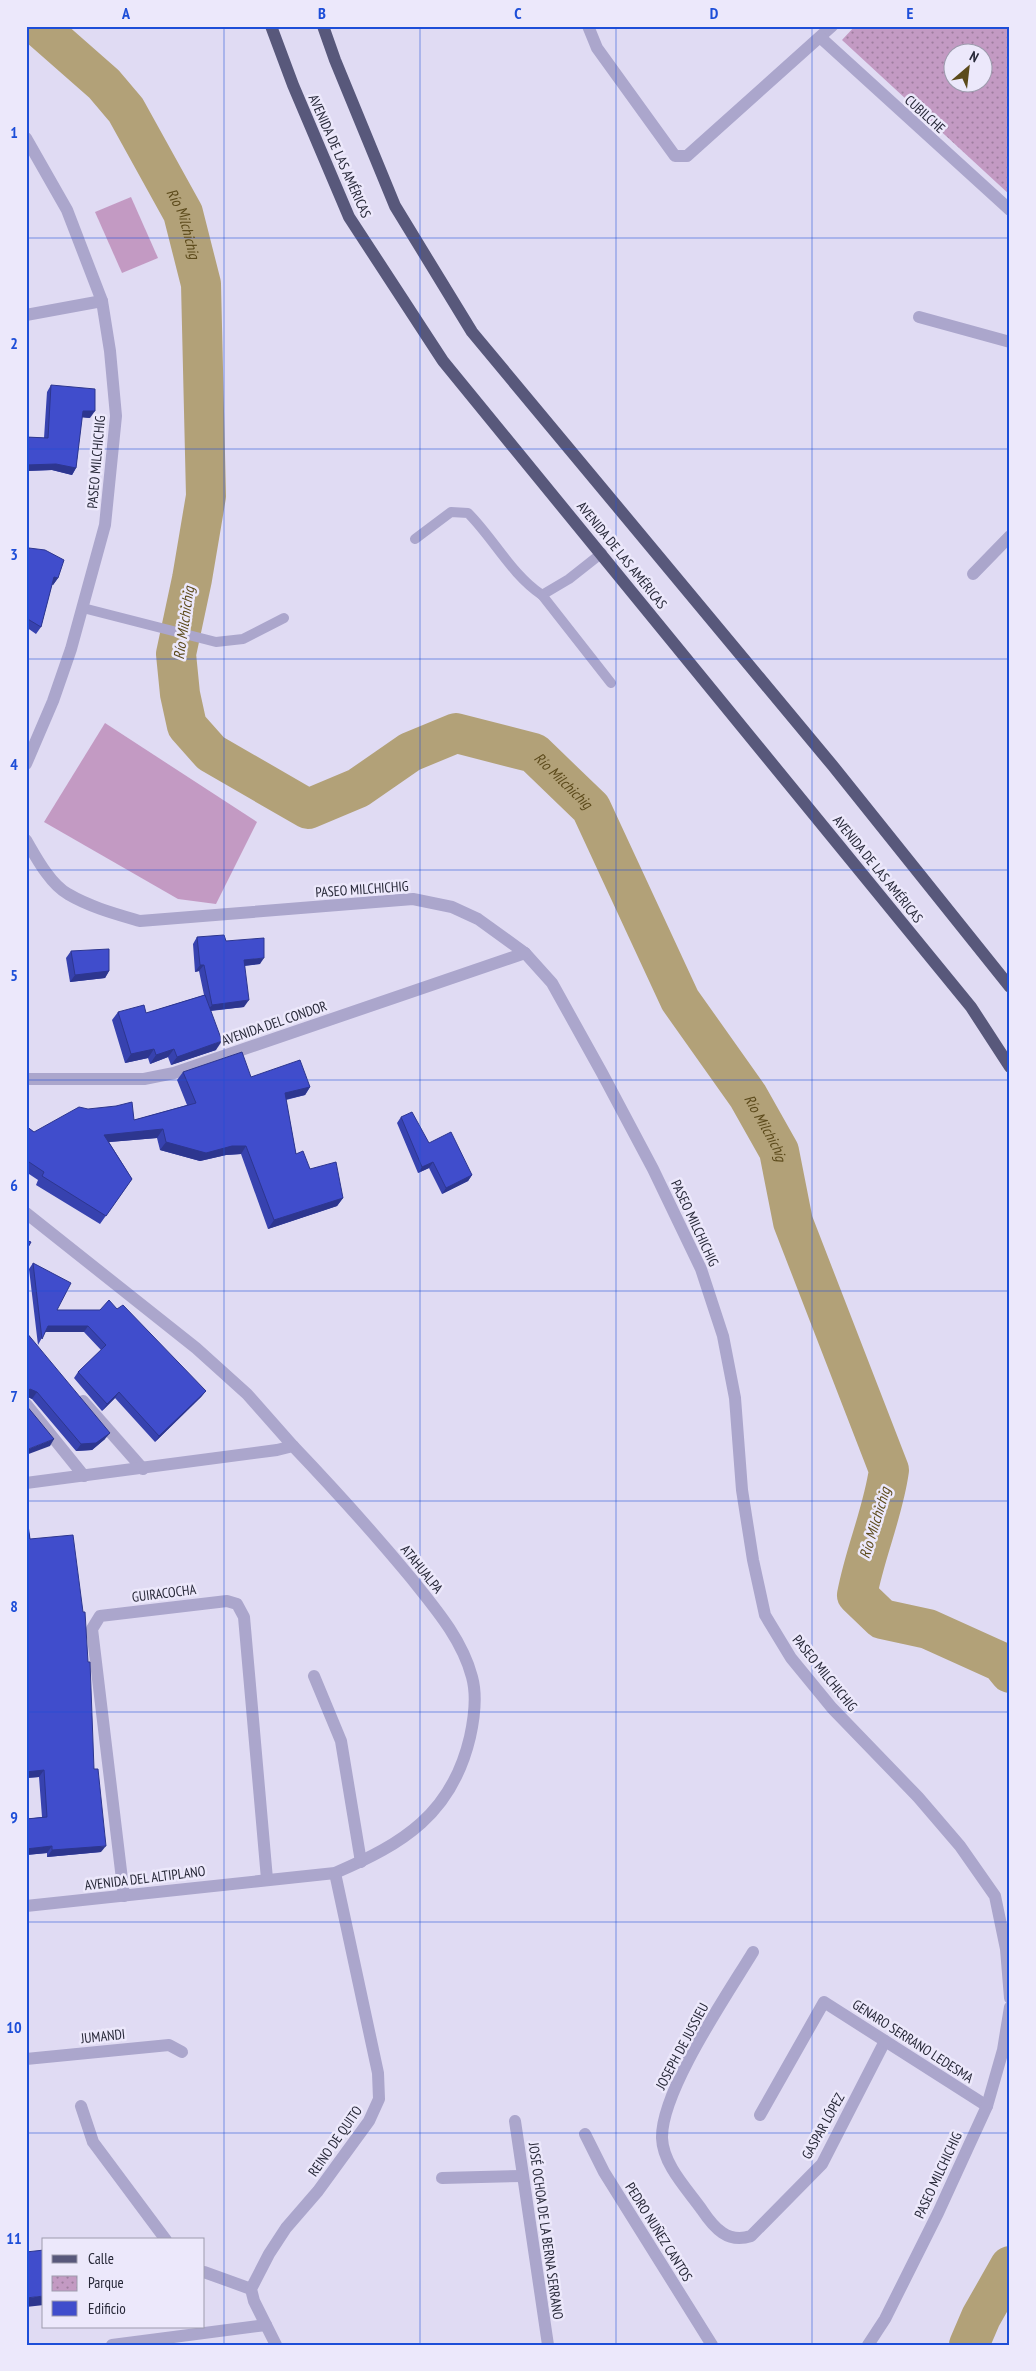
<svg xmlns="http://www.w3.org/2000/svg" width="1036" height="2371" viewBox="0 0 1036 2371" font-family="'PT Sans Narrow',sans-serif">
	<defs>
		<pattern id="park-dots" width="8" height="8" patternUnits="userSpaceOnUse" patternTransform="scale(1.25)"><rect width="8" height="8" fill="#c39ac3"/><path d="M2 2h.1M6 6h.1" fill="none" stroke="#9e7e9f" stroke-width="1.8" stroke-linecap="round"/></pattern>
	</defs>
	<rect width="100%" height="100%" fill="#e0dbf3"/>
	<!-- grass -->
	<g fill="#c39ac3">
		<path d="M 131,197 L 158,258 L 122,273 L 95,212 Z"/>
		<path d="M 105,723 L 257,822 L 216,904 L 178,899 L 44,822 Z"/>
	</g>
	<!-- park -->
	<path fill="url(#park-dots)" fill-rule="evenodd" d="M 855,26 L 1010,26 L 1010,195 L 842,40 ZM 954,52 L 984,52 L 984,82 L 954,82 Z"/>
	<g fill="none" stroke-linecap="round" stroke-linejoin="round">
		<!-- river -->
		<g stroke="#b2a178" stroke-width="40">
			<path id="s1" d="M 38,26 L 104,84 L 126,110 L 183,213 L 201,284 L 206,496 L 192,579 L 176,654 L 180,694 L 187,726 L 211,753 L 308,809 L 358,788 L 410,752 L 456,733 L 534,753 L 591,808 L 680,1000 L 748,1096 L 779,1151 L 793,1222 L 889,1470 C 883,1513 865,1552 857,1595 L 882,1619 L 928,1629 L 1001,1662 L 1010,1673"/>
			<path d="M 969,2345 L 981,2317 L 1010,2266"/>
		</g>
		<!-- service -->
		<g stroke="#aba6cc" stroke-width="10">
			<path d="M 415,539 L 451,512 L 468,513 C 494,539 511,574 542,595 L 569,579 L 602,553"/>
			<path d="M 542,595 L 611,683"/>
			<path d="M 83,608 L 216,642 L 243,639 L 284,618"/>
		</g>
		<!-- minor -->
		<g stroke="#aba6cc" stroke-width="12">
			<path d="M 588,26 L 597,48 L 675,156 L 687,156 L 832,26"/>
			<path d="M 821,38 L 1010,210"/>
			<path d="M 26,138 L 67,210 L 102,301 L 110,351 L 116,416 L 105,525 L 71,649 L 53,701 L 26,764"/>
			<path d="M 26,315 L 102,301"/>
			<path d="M 919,317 L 1010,342"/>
			<path d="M 973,574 L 1010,536"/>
			<path d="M 26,840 C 36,857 50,884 68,894 C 90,907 116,914 140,921 L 413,899 L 452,907 L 478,919 L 525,953 L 552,983 L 602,1073 L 653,1169 L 701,1269 L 723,1336 L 735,1398 L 742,1490 L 753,1560 L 765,1615 L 791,1658 L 832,1708 L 918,1797 L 960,1846 L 995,1896 L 1006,1949 L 1010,1998"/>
			<path d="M 26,1079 L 144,1079 L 174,1073 L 525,953"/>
			<path d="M 26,1213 L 196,1348 L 247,1394 L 293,1446"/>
			<path d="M 83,1401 L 143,1469"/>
			<path d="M 26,1404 L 84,1476"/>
			<path d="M 26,1483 L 277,1450 L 293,1446 C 334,1489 373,1532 411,1578 C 435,1608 462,1639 472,1677 C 477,1695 474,1719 470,1737 C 452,1814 403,1844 335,1873 L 26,1906"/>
			<path d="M 314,1676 L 341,1741 L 361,1862"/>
			<path d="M 124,1896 L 92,1629 L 100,1616 L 227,1601 L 237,1604 L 244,1617 L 267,1879"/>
			<path d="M 753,1952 C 727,1995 661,2091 662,2138 C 663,2165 688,2190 702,2210 C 714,2228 728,2244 751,2236 L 822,2164 L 885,2041"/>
			<path d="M 26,2059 L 169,2045 L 182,2052"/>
			<path d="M 81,2106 L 93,2142 L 166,2240"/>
			<path d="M 760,2115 L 824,2002 L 987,2106"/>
			<path d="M 515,2121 L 548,2345"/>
			<path d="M 585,2134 L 604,2172 L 712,2345"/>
			<path d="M 442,2178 L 522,2176"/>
			<path d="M 204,2272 L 251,2289"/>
			<path d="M 112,2345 L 266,2325"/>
			<path d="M 276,2345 L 254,2301 L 251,2289 L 269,2254 L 286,2228 L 318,2191 L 369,2121 L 379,2099 L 378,2073 L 335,1873"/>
			<path d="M 868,2345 L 885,2319 L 938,2213 L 987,2106 L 1003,2050 L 1010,2007"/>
		</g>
		<!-- primary -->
		<g stroke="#58587b" stroke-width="12">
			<path d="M 271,26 L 293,85 L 349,217 L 443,361 L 971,1007 L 1010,1067"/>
			<path d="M 323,26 L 335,60 L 395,206 L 472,332 L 833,766 L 1010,987"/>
		</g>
	</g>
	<!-- wall -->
	<g fill="#3742af">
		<path d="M 51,385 L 90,418 L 82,417 L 76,468 L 72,475 L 52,470 L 26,471 L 26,437 L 44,438 L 47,392 Z"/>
		<path d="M 29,548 L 58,578 L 53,585 L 52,584 L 41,627 L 36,634 L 26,627 L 26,553 Z"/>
		<path d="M 197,937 L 226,941 L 260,964 L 245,966 L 244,1007 L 211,1011 L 216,1050 L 171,1065 L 168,1057 L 150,1064 L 148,1058 L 125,1063 L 112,1020 L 118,1012 L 146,1013 L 204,995 L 199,971 L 195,972 L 193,944 Z"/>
		<path d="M 71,951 L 109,971 L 105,978 L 70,982 L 66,958 Z"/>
		<path d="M 183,1072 L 251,1077 L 310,1087 L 305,1095 L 286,1100 L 296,1154 L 310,1169 L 343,1198 L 337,1206 L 268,1229 L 241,1154 L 226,1155 L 200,1161 L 160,1150 L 157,1138 L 109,1142 L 132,1179 L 100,1224 L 36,1185 L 38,1180 L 26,1172 L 26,1126 L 34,1132 L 134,1120 L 187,1105 L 177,1080 Z"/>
		<path d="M 401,1117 L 429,1143 L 472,1175 L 468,1181 L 442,1194 L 429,1168 L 418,1173 L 397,1123 Z"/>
		<path d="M 33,1263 L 57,1310 L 100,1310 L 117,1309 L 206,1391 L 201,1397 L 155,1442 L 115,1398 L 102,1411 L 74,1378 L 78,1372 L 101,1350 L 84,1332 L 45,1332 L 38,1345 L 29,1269 Z"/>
		<path d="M 26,1332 L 105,1439 L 92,1450 L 76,1451 L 32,1399 L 26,1396 Z"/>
		<path d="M 26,1511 L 30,1539 L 94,1769 L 101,1852 L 47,1857 L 47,1853 L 26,1855 L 26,1819 L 42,1817 L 39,1777 L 26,1778 Z"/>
	</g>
	<!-- shaded-wall -->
	<g fill="#2d368f">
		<path d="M 83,411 L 95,411 L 90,418 L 78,417 Z"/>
		<path d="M 56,464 L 76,468 L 72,475 L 52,470 L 26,471 L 26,465 Z"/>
		<path d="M 54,577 L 58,578 L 53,585 L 50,583 Z"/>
		<path d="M 264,958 L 260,964 L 240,966 L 244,960 Z"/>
		<path d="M 200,965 L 204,965 L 199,971 L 195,972 Z"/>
		<path d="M 109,971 L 105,978 L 70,982 L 75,975 Z"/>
		<path d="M 249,1000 L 244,1007 L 207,1011 L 212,1005 Z"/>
		<path d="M 222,1041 L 216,1050 L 171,1065 L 177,1057 Z"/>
		<path d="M 154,1049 L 148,1058 L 125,1063 L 131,1054 Z"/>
		<path d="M 174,1049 L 168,1057 L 150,1064 L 156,1055 Z"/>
		<path d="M 310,1087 L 305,1095 L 279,1101 L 285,1093 Z"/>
		<path d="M 163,1129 L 157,1138 L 98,1143 L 104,1135 Z"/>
		<path d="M 166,1142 L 232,1146 L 246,1146 L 241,1154 L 226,1155 L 200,1161 L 160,1150 Z"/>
		<path d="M 433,1162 L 429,1168 L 418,1173 L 422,1167 Z"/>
		<path d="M 472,1175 L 468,1181 L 442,1194 L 446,1188 Z"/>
		<path d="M 343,1198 L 337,1206 L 268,1229 L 274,1220 Z"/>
		<path d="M 48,1326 L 88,1326 L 84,1332 L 44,1332 Z"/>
		<path d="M 30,1389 L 37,1392 L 32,1399 L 26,1396 L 26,1392 Z"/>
		<path d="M 206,1391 L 201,1397 L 155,1442 L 159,1436 Z"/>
		<path d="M 119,1392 L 115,1398 L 102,1411 L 107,1404 Z"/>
		<path d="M 110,1433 L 105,1439 L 92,1450 L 76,1451 L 81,1444 Z"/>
		<path d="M 54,1439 L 50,1446 L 26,1455 L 26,1450 Z"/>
		<path d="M 44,1770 L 39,1777 L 26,1778 L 26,1772 Z"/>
		<path d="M 52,1846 L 47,1853 L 26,1855 L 26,1849 Z"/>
		<path d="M 106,1846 L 101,1852 L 47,1857 L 52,1850 Z"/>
		<path d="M 44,2296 L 44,2305 L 26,2307 L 26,2298 Z"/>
	</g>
	<!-- building -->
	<g fill="#404dcc" stroke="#2d368f">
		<path d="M 51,385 L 95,389 L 95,411 L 83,411 L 76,468 L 56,464 L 26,465 L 26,437 L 48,438 Z"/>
		<path d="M 29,548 L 45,550 L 64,560 L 58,578 L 54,577 L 41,627 L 26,618 L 26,557 Z"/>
		<path d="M 224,935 L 226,941 L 264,938 L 264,958 L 244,960 L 249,1000 L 212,1005 L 204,965 L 200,965 L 197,937 Z"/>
		<path d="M 109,949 L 109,971 L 75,975 L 71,951 Z"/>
		<path d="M 205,995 L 222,1041 L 177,1057 L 174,1049 L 156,1055 L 154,1049 L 131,1054 L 118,1012 L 144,1005 L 146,1013 Z"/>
		<path d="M 242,1052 L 251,1077 L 300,1060 L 310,1087 L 285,1093 L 296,1154 L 303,1151 L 310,1169 L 336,1162 L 343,1198 L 274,1220 L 246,1146 L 232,1146 L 206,1153 L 166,1142 L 163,1129 L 104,1135 L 132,1179 L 106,1216 L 42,1176 L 44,1172 L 26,1160 L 26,1126 L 34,1132 L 79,1107 L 88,1109 L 116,1106 L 132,1102 L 134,1120 L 196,1103 L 183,1072 Z"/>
		<path d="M 412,1112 L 429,1143 L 451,1132 L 472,1175 L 446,1188 L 433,1162 L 422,1167 L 401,1117 Z"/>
		<path d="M 26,1240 L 31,1242 L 26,1251 Z"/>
		<path d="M 33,1263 L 71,1283 L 57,1310 L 100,1310 L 109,1300 L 117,1309 L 123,1305 L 206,1391 L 159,1436 L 119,1392 L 107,1404 L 78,1372 L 106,1345 L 88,1326 L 48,1326 L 42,1339 Z"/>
		<path d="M 26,1332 L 110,1433 L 96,1443 L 81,1444 L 37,1392 L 30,1389 L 26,1392 Z"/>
		<path d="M 26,1405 L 54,1439 L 26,1450 Z"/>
		<path d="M 26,1511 L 30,1539 L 73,1535 L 83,1612 L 85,1612 L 88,1662 L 90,1662 L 94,1769 L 98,1769 L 106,1846 L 52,1850 L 52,1846 L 26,1849 L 26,1819 L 47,1817 L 44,1770 L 26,1772 Z"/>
		<path d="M 44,2250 L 44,2296 L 26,2298 L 26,2252 Z"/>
	</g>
	<!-- grid -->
	<path fill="none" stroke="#1d4ed8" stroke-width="1" stroke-opacity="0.55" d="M 224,26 L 224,2345M 420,26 L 420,2345M 616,26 L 616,2345M 812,26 L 812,2345M 26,238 L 1010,238M 26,449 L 1010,449M 26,659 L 1010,659M 26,870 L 1010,870M 26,1080 L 1010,1080M 26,1291 L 1010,1291M 26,1501 L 1010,1501M 26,1712 L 1010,1712M 26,1922 L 1010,1922M 26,2133 L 1010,2133"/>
	<g text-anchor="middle" stroke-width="5" stroke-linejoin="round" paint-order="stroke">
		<!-- street labels -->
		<g font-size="14" fill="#272838" stroke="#ece8fb">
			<text transform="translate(925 114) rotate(42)" y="5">CUBILCHE</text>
			<text transform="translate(340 156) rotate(66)" y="5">AVENIDA DE LAS AMÉRICAS</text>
			<text transform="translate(96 462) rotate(-85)" y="5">PASEO MILCHICHIG</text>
			<text transform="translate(622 555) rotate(51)" y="5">AVENIDA DE LAS AMÉRICAS</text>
			<text transform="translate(878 869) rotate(51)" y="5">AVENIDA DE LAS AMÉRICAS</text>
			<text transform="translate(362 889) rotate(-4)" y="5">PASEO MILCHICHIG</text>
			<text transform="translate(274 1023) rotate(-19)" y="5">AVENIDA DEL CONDOR</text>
			<text transform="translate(695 1223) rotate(65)" y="5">PASEO MILCHICHIG</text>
			<text transform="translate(422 1569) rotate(51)" y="5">ATAHUALPA</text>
			<text transform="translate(164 1593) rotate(-7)" y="5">GUIRACOCHA</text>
			<text transform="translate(825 1673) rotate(51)" y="5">PASEO MILCHICHIG</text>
			<text transform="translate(145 1878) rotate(-7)" y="5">AVENIDA DEL ALTIPLANO</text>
			<text transform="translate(103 2036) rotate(-6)" y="5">JUMANDI</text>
			<text transform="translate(913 2041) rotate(33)" y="5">GENARO SERRANO LEDESMA</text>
			<text transform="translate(682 2046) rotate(-62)" y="5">JOSEPH DE JUSSIEU</text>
			<text transform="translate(823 2126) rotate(-61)" y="5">GASPAR LÓPEZ</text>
			<text transform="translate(335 2141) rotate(-55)" y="5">REINO DE QUITO</text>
			<text transform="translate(938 2175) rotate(-65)" y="5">PASEO MILCHICHIG</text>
			<text transform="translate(546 2231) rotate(82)" y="5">JOSÉ OCHOA DE LA BERNA SERRANO</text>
			<text transform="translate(659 2232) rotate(58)" y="5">PEDRO NUÑEZ CANTOS</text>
		</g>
		<!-- water labels -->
		<g font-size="15" font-style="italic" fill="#5c4a1b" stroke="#ece8fb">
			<text dy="5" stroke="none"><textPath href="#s1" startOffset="250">Río Milchichig</textPath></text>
			<text transform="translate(184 623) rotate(-82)" y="5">Río Milchichig</text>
			<text dy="5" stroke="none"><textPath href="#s1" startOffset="1195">Río Milchichig</textPath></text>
			<text dy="5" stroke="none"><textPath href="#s1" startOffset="1600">Río Milchichig</textPath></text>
			<text transform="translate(875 1523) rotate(-73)" y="5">Río Milchichig</text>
		</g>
	</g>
	<!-- border -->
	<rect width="1036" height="2371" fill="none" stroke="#ece8fb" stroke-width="55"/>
	<!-- legend -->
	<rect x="42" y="2238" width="162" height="90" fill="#ece8fb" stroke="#9d9bad"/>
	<rect x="52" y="2255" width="25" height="8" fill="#58587b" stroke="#9d9bad"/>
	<text x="88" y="2264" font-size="15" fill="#272838">Calle</text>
	<rect x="52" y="2276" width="25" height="15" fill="url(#park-dots)" stroke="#9d9bad"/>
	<text x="88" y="2288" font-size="15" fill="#272838">Parque</text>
	<rect x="52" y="2301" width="25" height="15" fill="#404dcc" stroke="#9d9bad"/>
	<text x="88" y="2314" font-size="15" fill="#272838">Edificio</text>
	<!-- north arrow -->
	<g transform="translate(968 68) rotate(28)"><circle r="24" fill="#ece8fb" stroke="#9d9bad"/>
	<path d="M0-4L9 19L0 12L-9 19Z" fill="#5c4a1b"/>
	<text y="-8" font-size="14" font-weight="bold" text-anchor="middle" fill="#272838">N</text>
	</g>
	<rect x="28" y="28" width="980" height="2316" fill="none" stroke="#1d4ed8" stroke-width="2"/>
	<g font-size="16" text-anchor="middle" font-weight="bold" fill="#1d4ed8">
		<text x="126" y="19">A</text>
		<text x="322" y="19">B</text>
		<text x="518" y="19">C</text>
		<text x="714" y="19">D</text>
		<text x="910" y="19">E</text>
		<text x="14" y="138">1</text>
		<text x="14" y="349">2</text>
		<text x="14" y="560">3</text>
		<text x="14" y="770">4</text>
		<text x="14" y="981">5</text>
		<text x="14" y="1191">6</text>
		<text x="14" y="1402">7</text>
		<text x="14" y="1612">8</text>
		<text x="14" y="1823">9</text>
		<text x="14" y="2033">10</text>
		<text x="14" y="2244">11</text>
	</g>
</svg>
